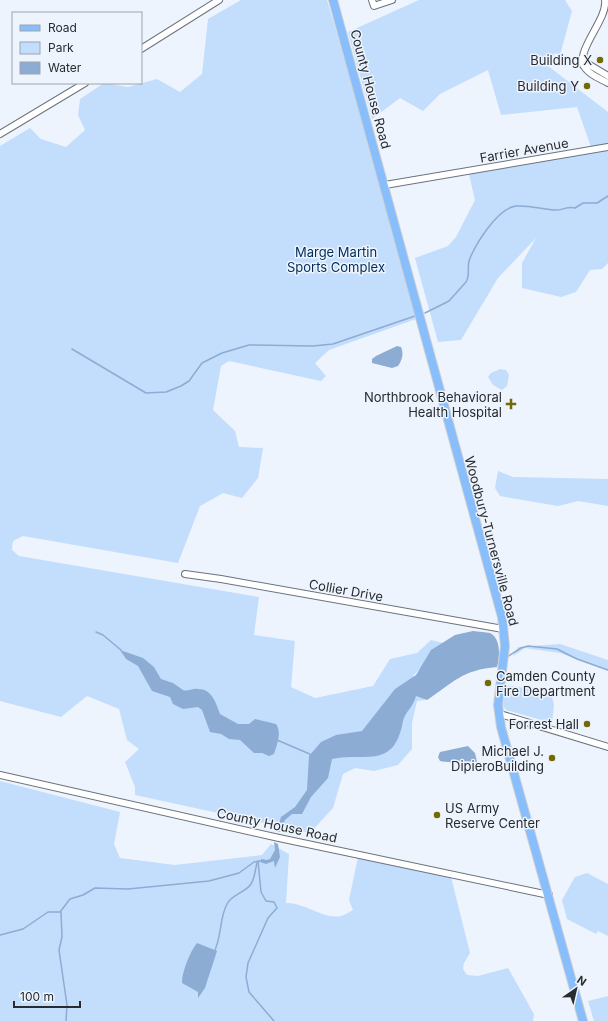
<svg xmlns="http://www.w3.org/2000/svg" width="608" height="1021" viewBox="0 0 608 1021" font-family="Inter,sans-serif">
	<rect width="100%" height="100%" fill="#edf4fd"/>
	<!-- green -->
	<g fill="#c3ddfd">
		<path d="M 241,0 L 327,0 L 370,145 L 416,319 L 329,350 L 315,363 L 326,376 L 321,381 L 229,361 L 221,366 L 213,410 L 235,431 L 239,447 L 263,448 L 258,478 L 242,498 L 223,493 L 200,506 L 178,563 L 23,536 L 13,541 L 12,550 L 19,556 L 259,597 L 254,635 L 295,641 L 291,687 L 315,698 L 373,686 L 390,659 L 417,653 L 431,640 L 443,643 L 413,676 L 425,700 L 417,701 L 412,723 L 412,749 L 398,765 L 374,771 L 355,768 L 343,774 L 333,808 L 310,833 L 135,795 L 135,787 L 125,762 L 139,749 L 127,740 L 119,709 L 87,696 L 61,717 L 0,701 L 0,146 L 30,128 L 41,139 L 66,147 L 85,130 L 78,115 L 80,99 L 104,83 L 128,87 L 157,79 L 180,92 L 202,74 L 208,19 Z"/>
		<path d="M 419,0 L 565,0 L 572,11 L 560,55 L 555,53 L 548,66 L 608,112 L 608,263 L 602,269 L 590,270 L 576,292 L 561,297 L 522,288 L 522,263 L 536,238 L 498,278 L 461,340 L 438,342 L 415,258 L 448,246 L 456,237 L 475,200 L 468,170 L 592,150 L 577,107 L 501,115 L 488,70 L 440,94 L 423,111 L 400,98 L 372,119 L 348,32 Z"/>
		<path d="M 500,369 L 506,370 L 509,375 L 507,386 L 502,390 L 493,385 L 488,377 L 491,373 Z"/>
		<path d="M 498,471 L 513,477 L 608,479 L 608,506 L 578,501 L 558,506 L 500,496 L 495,488 Z"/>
		<path d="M 560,644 L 608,660 L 608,671 L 560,653 L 525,648 L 513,656 L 518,647 Z"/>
		<path d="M 505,685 L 551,692 L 554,705 L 552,723 L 506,710 L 503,706 Z"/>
		<path d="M 0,781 L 120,812 L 114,844 L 120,858 L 175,865 L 262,855 L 271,844 L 289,854 L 286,903 C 305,902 323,920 341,916 C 345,915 349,912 353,910 L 349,900 L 358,857 L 451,877 L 470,953 L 464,963 L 463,969 L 467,975 L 478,976 L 508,968 L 534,1014 L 533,1021 L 0,1021 Z"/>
		<path d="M 587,873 L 608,884 L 608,936 L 598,931 L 596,934 L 567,919 L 562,900 L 575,877 Z"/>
		<path d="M 608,996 L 608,1021 L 594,1021 L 588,1001 Z"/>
	</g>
	<!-- water -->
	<g fill="#8cacd3">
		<path d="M 397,346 L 401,347 C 404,354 402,360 398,366 L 392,368 L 372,363 L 372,359 L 376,356 Z"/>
		<path d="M 473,631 C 478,632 486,632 490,633 C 501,638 500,657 497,667 C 462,670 454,682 427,700 L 416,696 C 414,706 405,712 403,721 C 394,770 367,752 332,759 L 328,778 L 311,797 L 302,814 L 292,814 L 285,820 L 280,832 L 277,831 L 281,817 L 295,807 L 307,790 L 309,756 L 321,742 L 336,735 L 362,731 L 395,689 L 416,675 L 431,650 L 455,635 Z"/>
		<path d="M 120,650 L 143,658 L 154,667 L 161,679 L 173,683 L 183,690 C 188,692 193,688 198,689 C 212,689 216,703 220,714 L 238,724 L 249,724 L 255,719 L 276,724 C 282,732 277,745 274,754 L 269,756 L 262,753 L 254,753 L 240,740 L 229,739 L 221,734 L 210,732 L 202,710 L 198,707 L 183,709 L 173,704 L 170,697 L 152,691 L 138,666 L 126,659 Z"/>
		<path d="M 468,746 L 475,753 L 477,762 C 465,760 451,764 440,761 L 438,757 L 440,752 Z"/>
		<path d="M 274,842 L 278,844 L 280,857 L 275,868 L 274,861 L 266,864 L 260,862 L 261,859 L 267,860 L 270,859 L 275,850 Z"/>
		<path d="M 197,943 L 217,951 L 205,988 L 198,998 L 198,992 L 182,983 C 182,971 190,952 197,943 Z"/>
	</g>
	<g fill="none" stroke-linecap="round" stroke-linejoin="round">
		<!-- stream -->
		<g stroke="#8cacd3" stroke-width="1.5">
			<path d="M 425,313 L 449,301 L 466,282 C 471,274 466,266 470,258 C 477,242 498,208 516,206 C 529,205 541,209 554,210 C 561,211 567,206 575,208 L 583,203 L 597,203 L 608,196"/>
			<path d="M 72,349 L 146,393 L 166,392 L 181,386 L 189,381 L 202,363 L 222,353 L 249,345 L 313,346 L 333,344 L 415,316"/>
			<path d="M 96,632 L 103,635 L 121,650"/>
			<path d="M 507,657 L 521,648 L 528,646 L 557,649 L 577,659 L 608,670"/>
			<path d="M 277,740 L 312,755"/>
			<path d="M 258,861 L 261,892 L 266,901 L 274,902 L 277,908 L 268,918 L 248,963 L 246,977 L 249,992 L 274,1021"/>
			<path d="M 61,912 L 62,937 L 59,950 L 67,1005 L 66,1021"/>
			<path d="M 0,935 L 23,929 L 48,912 L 60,912 L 70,899 L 83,895 L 95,888 L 128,889 L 209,881 L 239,873 L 254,862 L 260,861"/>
			<path d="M 214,952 C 222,937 219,919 227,904 C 232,894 245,893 251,884 C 255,878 255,870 257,863"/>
		</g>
		<defs>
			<g id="minor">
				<path d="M 372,0 L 374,6 L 392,0"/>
				<path d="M 605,0 C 608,21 570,55 587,70 C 592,76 601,79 608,83"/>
				<path d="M 141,49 L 219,0"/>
				<path d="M 583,65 L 588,64 L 608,76"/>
				<path d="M 0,134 L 85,83"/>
				<path d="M 385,185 L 608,147"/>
				<path d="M 185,574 L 221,579 L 503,629"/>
				<path d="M 500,714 L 608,747"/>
				<path d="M 0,775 L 279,838 L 549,895"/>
			</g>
			<path id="major" d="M 333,0 L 502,617 L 505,646 L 498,705 L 501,727 L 583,1021"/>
		</defs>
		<!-- minor casing -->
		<use href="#minor" stroke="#6b737d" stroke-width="8"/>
		<!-- major casing -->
		<use href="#major" stroke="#d0d0d1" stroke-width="10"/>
		<!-- minor -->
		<use href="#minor" stroke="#fff" stroke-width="6"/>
		<!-- major -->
		<use href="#major" stroke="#88befb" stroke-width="8"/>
	</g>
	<!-- markers -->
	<g fill="#736a03" stroke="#edf4fd" stroke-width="1.5">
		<circle cx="600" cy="60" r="4"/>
		<circle cx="587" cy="86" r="4"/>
		<path d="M509 398h4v4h4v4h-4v4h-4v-4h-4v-4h4z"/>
		<circle cx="488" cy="683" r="4"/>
		<circle cx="587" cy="724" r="4"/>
		<circle cx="552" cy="758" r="4"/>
		<circle cx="437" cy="815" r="4"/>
	</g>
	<g text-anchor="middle" stroke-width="3" stroke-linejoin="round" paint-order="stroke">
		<!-- poi labels -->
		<g font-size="13" fill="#282b2f" stroke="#edf4fd" text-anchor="end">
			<text x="592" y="65">Building X</text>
			<text x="579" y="91">Building Y</text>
			<text x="502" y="402">Northbrook Behavioral<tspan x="502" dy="15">Health Hospital</tspan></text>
			<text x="496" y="681" text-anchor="start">Camden County<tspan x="496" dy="15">Fire Department</tspan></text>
			<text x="579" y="729">Forrest Hall</text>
			<text x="544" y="756">Michael J.<tspan x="544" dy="15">DipieroBuilding</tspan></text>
			<text x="445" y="813" text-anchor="start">US Army<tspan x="445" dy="15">Reserve Center</tspan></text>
		</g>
		<!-- street labels -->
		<g font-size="13" fill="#282b2f" stroke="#edf4fd">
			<text transform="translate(371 89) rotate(75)" y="5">County House Road</text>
			<text transform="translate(524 150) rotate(-10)" y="5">Farrier Avenue</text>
			<text transform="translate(492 541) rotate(75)" y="5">Woodbury-Turnersville Road</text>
			<text transform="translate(346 590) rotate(10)" y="5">Collier Drive</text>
			<text transform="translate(277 825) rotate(12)" y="5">County House Road</text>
		</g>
		<!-- park labels -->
		<g font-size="13" fill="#002c5b" stroke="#edf4fd">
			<text x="336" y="257">Marge Martin<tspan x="336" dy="15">Sports Complex</tspan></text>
		</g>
	</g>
	<!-- legend -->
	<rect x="12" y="12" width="130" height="72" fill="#edf4fd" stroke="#9ea4ab"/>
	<rect x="20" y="25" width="20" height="6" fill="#88befb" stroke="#9ea4ab"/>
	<text x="48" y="32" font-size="12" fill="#282b2f">Road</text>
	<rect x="20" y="42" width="20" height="12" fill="#c3ddfd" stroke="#9ea4ab"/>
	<text x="48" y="52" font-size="12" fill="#282b2f">Park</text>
	<rect x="20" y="62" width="20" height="12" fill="#8cacd3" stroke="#9ea4ab"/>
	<text x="48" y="72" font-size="12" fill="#282b2f">Water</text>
	<!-- north arrow -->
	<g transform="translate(576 989) rotate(34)" stroke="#edf4fd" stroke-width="3" paint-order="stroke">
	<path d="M0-3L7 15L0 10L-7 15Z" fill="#282b2f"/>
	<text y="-6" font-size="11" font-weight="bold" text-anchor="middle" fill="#282b2f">N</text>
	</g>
	<!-- scale -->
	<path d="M14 1001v6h66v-6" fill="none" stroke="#282b2f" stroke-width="2"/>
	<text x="20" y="1001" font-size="12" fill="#282b2f" stroke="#edf4fd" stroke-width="3" paint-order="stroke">100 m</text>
</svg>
